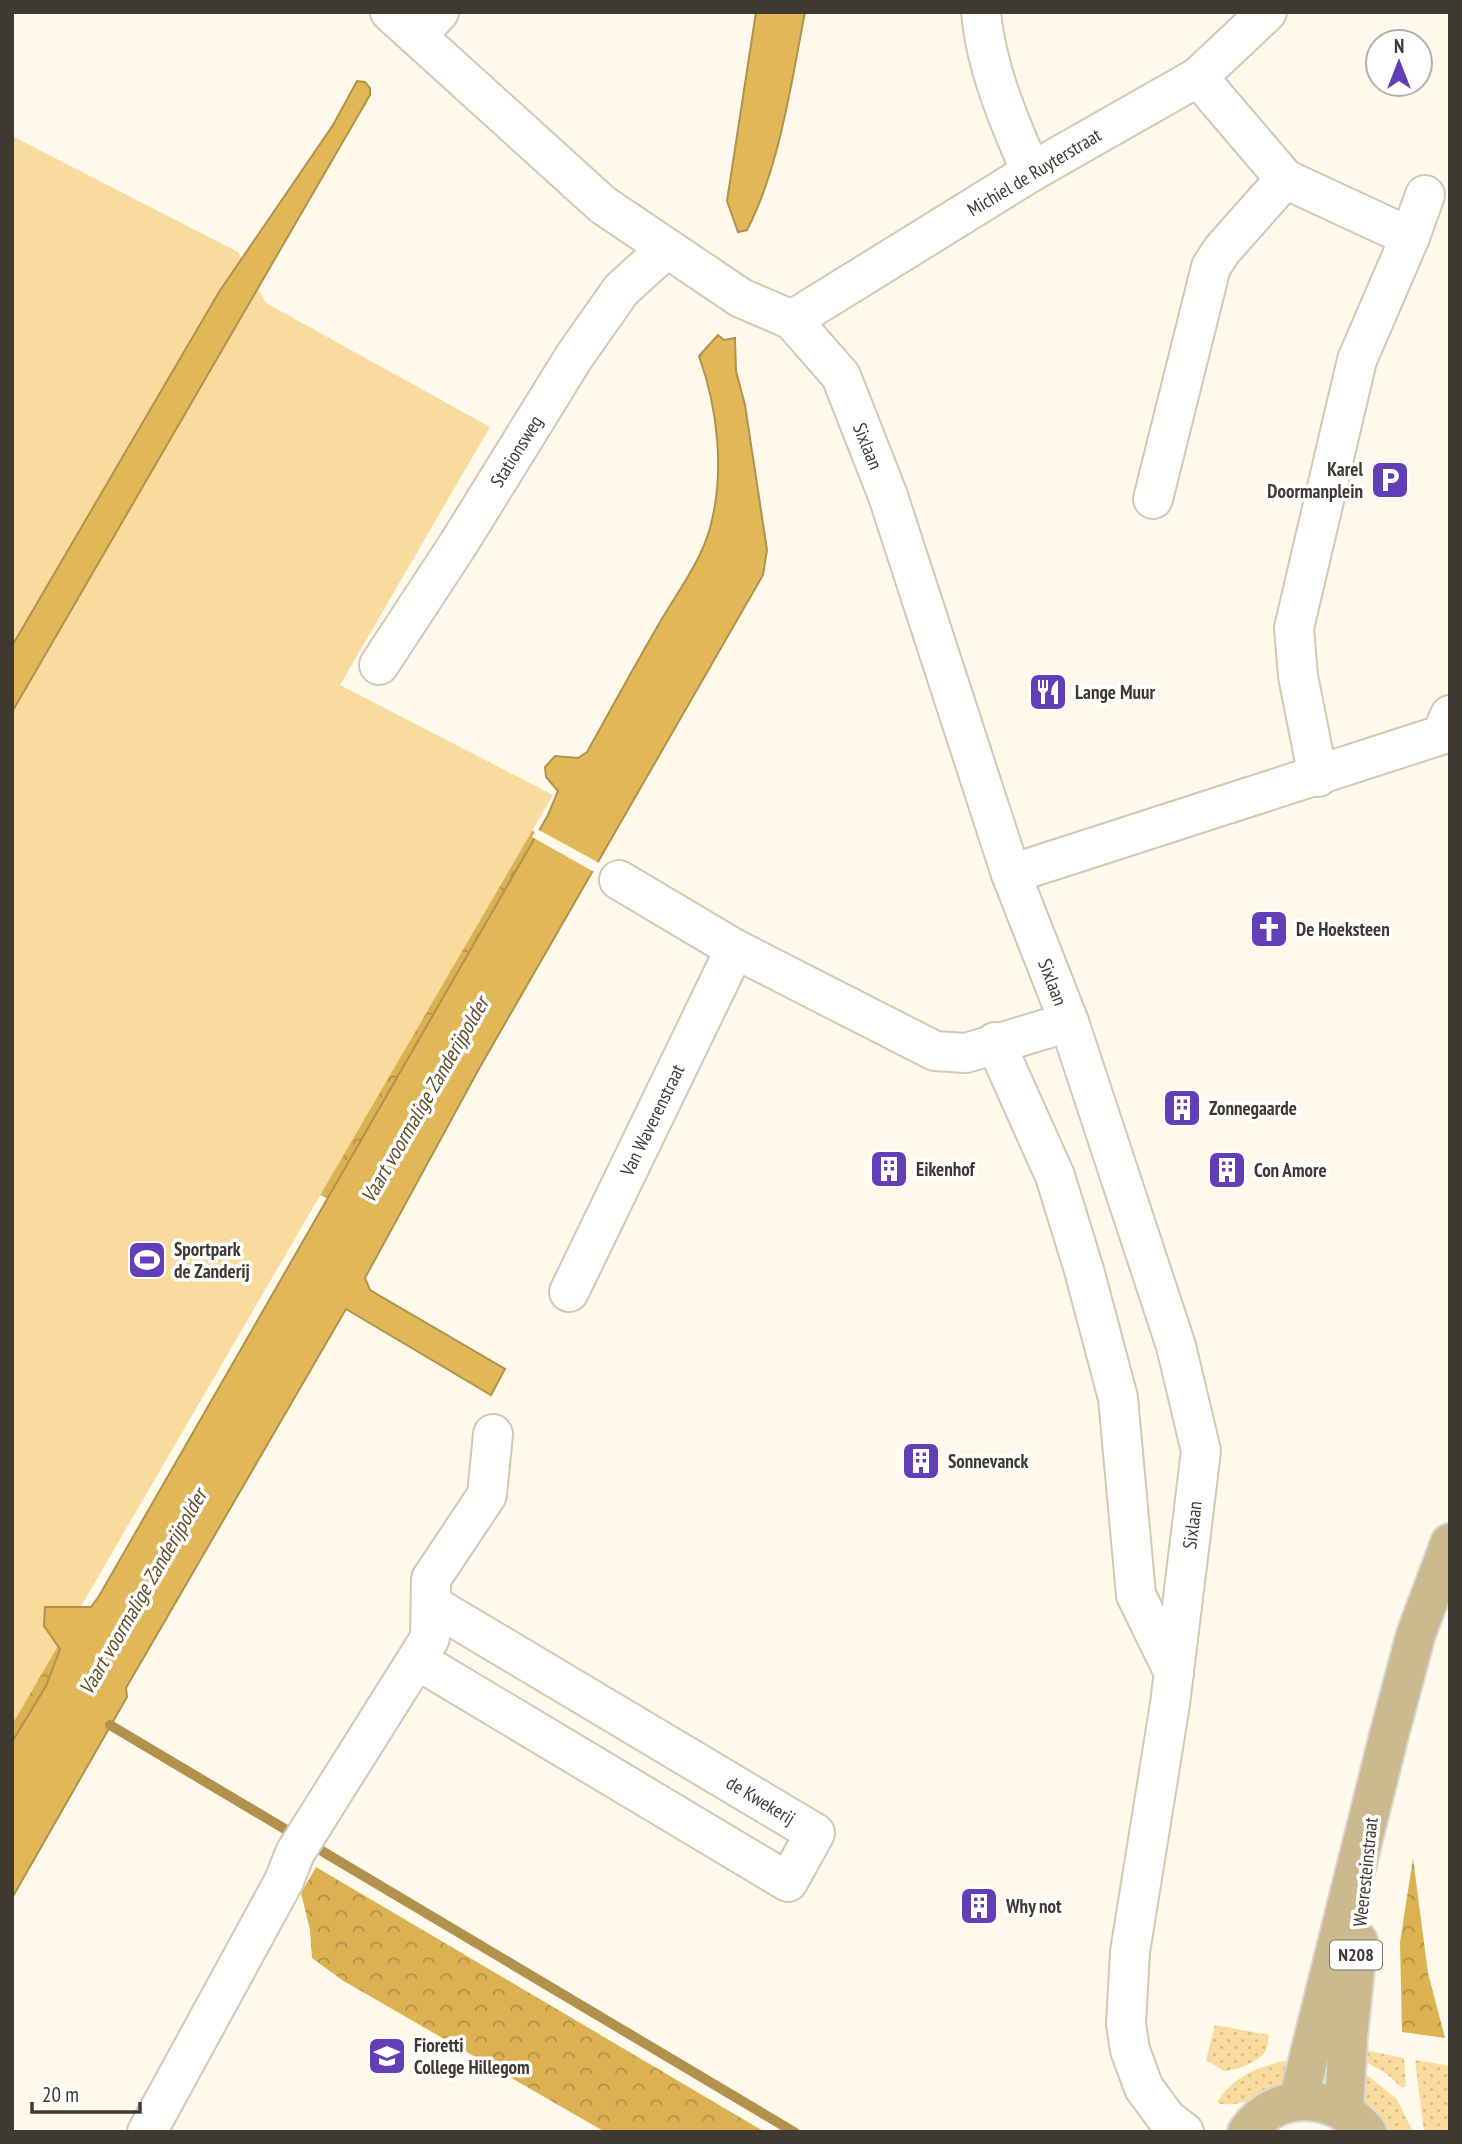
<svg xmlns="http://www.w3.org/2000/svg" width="1462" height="2144" viewBox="0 0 1462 2144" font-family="'PT Sans Narrow',sans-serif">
	<defs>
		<pattern id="grass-dots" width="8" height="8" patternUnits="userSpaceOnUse" patternTransform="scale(1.75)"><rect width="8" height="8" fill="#f9db9e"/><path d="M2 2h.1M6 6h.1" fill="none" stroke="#d6bd89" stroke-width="1.8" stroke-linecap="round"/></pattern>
		<pattern id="forest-crowns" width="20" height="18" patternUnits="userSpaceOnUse" patternTransform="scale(1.75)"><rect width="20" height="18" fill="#dcb152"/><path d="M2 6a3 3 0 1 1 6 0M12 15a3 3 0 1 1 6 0" fill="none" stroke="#b49145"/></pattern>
	</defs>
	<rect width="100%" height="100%" fill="#fff9ec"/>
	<!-- grass -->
	<g fill="url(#grass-dots)">
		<path d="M 1215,2025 L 1269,2035 C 1268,2040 1268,2047 1265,2052 C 1259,2061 1236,2071 1224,2071 L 1206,2060 Z"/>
		<path d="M 1360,2049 L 1404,2058 L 1406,2086 L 1402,2088 L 1387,2074 L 1362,2060 Z"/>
		<path d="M 1292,2060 C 1292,2065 1291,2072 1289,2077 C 1280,2094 1234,2109 1217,2103 C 1230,2077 1265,2063 1292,2060 Z"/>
		<path d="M 1415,2060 L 1450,2066 L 1450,2132 L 1424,2132 Z"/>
		<path d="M 1363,2072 L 1397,2099 L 1413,2132 L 1384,2132 C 1371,2112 1359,2097 1363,2072 Z"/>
	</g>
	<!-- forest -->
	<g fill="url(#forest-crowns)">
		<path d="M 512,820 L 537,833 L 328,1199 L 304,1187 Z"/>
		<path d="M 12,1608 L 44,1626 L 60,1649 L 46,1686 L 12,1742 Z"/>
		<path d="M 1413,1858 L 1428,1973 L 1445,2038 L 1402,2032 L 1400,1942 Z"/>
		<path d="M 316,1867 L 765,2132 L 605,2132 L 342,1980 L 312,1958 L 310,1930 L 301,1893 Z"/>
	</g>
	<!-- garden -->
	<path fill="#f9db9e" d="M 12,136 L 238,252 L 266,303 L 490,427 L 340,685 L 553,795 L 12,1725 Z"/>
	<!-- water -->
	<g fill="#e2b758" stroke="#b1924d" stroke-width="2">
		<path d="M 756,12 L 805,12 C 792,80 779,169 747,230 L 738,232 L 727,201 Z"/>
		<path d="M 357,81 L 365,82 L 370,88 L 370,95 L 12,712 L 12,646 L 219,292 L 333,125 Z"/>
		<path d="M 718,335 L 724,340 L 735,338 L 736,371 L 745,405 L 767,550 L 763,575 L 480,1067 L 365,1278 L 370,1290 L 505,1369 L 491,1395 L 346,1309 L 126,1688 L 127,1697 L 12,1898 L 12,1742 L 46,1686 L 60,1649 L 44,1626 L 45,1607 L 91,1607 L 99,1596 L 548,815 L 558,791 L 546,777 L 545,767 L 555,756 L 578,758 L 587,752 C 611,709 635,665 660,622 C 677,593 701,561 710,528 C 725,473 718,409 699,356 Z"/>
	</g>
	<!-- pier -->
	<path fill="#fff9ec" d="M 537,829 L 601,864 L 596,873 L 532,837 Z"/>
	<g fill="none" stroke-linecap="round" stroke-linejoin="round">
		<!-- stream -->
		<path stroke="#b1924d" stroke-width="10" d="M 110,1725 L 794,2132"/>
		<defs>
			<g id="minor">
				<path d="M 390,12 L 603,205 L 741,298 L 792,320 L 841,376 L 888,496 L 1011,874 L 1069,1022 L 1176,1346 L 1201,1451 L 1170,1704 L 1130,1952 L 1126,2024 L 1130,2050 L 1144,2088 L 1167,2119 L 1184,2132"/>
				<path d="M 981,12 C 986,68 1009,121 1031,172"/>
				<path d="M 417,36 L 439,12"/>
				<path d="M 1198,77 L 1285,179 L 1410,237 L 1357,360 L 1294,628 L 1298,676 L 1318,777"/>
				<path d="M 1410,237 L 1425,195"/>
				<path d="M 792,320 L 1031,172 L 1198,77 L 1267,12"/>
				<path d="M 1153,499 L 1211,267 L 1222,250 L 1285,179"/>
				<path d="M 379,665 L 459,543 L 574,357 L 621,290 L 666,249"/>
				<path d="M 1011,874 L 1441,735 L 1450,715"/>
				<path d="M 619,880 L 735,949 L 935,1051 L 966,1053 L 1069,1022"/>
				<path d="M 995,1042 L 1055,1176 L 1084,1270 L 1118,1398 L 1136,1595 L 1174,1673"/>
				<path d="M 569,1292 L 735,949"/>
				<path d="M 417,1660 L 788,1882 L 815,1833 L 431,1604"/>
				<path d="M 147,2132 L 284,1881 L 295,1853 L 430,1638 L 431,1579 L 487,1495 L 493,1434"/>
			</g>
			<g id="major">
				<path d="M 1298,2101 L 1389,1735 L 1416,1634 L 1450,1543"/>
				<path d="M 1344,2111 L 1348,2036 L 1358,1941"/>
				<path d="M 1247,2132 C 1277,2089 1336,2093 1367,2132"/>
			</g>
		</defs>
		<!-- minor casing -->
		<use href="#minor" stroke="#d2c8b4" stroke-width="42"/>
		<!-- major casing -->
		<use href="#major" stroke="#d8d8d6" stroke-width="42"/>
		<!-- minor -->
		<use href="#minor" stroke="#fff" stroke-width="38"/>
		<!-- major -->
		<use href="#major" stroke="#ccb98e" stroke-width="38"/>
	</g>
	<!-- icons -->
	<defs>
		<symbol id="parking-square" viewBox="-11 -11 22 22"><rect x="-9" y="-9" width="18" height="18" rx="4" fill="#643eb6" stroke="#fff"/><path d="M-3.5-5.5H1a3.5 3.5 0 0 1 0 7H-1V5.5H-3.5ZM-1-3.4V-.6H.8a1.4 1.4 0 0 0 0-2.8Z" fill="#fff"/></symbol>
		<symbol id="restaurant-square" viewBox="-11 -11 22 22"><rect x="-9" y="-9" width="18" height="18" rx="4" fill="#643eb6" stroke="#fff"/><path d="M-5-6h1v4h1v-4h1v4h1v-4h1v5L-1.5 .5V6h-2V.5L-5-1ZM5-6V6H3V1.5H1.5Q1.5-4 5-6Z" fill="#fff"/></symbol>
		<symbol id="church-square" viewBox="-11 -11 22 22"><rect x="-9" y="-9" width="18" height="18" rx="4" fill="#643eb6" stroke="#fff"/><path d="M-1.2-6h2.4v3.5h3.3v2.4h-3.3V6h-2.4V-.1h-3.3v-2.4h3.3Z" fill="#fff"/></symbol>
		<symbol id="building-square" viewBox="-11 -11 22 22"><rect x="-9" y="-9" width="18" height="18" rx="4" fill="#643eb6" stroke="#fff"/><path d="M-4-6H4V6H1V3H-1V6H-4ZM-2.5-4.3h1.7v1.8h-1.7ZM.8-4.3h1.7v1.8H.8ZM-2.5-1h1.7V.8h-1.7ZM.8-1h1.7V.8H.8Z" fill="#fff"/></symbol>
		<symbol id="stadium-square" viewBox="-11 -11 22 22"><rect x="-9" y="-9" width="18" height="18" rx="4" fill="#643eb6" stroke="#fff"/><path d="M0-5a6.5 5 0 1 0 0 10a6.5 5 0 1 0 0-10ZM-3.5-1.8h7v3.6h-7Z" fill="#fff"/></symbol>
		<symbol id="university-square" viewBox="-11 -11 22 22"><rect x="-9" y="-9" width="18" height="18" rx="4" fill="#643eb6" stroke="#fff"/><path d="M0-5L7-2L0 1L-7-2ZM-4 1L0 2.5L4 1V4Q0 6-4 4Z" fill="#fff"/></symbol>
	</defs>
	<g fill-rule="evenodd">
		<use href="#parking-square" x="1368" y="458" width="44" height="44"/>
		<use href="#restaurant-square" x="1026" y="670" width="44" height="44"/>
		<use href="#church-square" x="1247" y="907" width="44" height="44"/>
		<use href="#building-square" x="1160" y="1086" width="44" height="44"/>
		<use href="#building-square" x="867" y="1147" width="44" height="44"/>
		<use href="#building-square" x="1205" y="1148" width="44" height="44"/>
		<use href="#stadium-square" x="125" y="1238" width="44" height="44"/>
		<use href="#building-square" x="899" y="1439" width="44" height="44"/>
		<use href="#building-square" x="957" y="1884" width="44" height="44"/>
		<use href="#university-square" x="365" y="2034" width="44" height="44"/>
	</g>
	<g text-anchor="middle" stroke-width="7" stroke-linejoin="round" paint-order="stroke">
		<!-- shield labels -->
		<rect fill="#fff" stroke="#787570" stroke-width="2" x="1330" y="1940.5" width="52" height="29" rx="5"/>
		<g font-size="18" font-weight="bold" fill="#3e3a32">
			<text x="1356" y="1961">N208</text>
		</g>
		<!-- street labels -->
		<g font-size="19" fill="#3e3a32" stroke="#fff">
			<text transform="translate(1034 172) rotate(-31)" y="7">Michiel de Ruyterstraat</text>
			<text transform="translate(868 446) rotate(68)" y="7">Sixlaan</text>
			<text transform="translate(516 451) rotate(-58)" y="7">Stationsweg</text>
			<text transform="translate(1053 982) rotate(69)" y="7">Sixlaan</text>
			<text transform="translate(652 1120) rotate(-64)" y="7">Van Waverenstraat</text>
			<text transform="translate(1192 1525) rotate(-83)" y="7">Sixlaan</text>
			<text transform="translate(761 1800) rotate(31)" y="7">de Kwekerij</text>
			<text transform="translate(1365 1872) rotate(-84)" y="7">Weeresteinstraat</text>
		</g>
		<!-- poi labels -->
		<g font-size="19" font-weight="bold" fill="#3e3a32" stroke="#fff" text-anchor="start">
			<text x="1363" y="476" text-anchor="end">Karel<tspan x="1363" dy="22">Doormanplein</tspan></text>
			<text x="1075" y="699">Lange Muur</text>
			<text x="1296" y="936">De Hoeksteen</text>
			<text x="1209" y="1115">Zonnegaarde</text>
			<text x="916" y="1176">Eikenhof</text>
			<text x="1254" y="1177">Con Amore</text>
			<text x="174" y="1256">Sportpark<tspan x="174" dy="22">de Zanderij</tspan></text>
			<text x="948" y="1468">Sonnevanck</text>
			<text x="1006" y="1913">Why not</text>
			<text x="414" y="2052">Fioretti<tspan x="414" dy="22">College Hillegom</tspan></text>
		</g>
		<!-- water labels -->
		<g font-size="21" font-style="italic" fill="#5f4d26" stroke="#fff">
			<text transform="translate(425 1100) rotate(-60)" y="7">Vaart voormalige Zanderijpolder</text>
			<text transform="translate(143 1592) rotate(-60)" y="7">Vaart voormalige Zanderijpolder</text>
		</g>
	</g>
	<!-- border -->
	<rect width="1462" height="2144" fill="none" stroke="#3e3a32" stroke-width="28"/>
	<!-- north arrow -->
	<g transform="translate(1399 63)"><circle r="33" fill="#ffffff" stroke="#b2b0ad" stroke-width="2"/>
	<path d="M0-5L12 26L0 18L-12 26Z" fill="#643eb6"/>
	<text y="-10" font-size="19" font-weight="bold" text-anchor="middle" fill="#3e3a32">N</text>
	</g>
	<!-- scale -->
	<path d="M32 2102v10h108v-10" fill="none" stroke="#3e3a32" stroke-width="3.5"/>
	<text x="42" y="2102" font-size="21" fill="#3e3a32" stroke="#ffffff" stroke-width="5" paint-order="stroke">20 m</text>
</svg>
